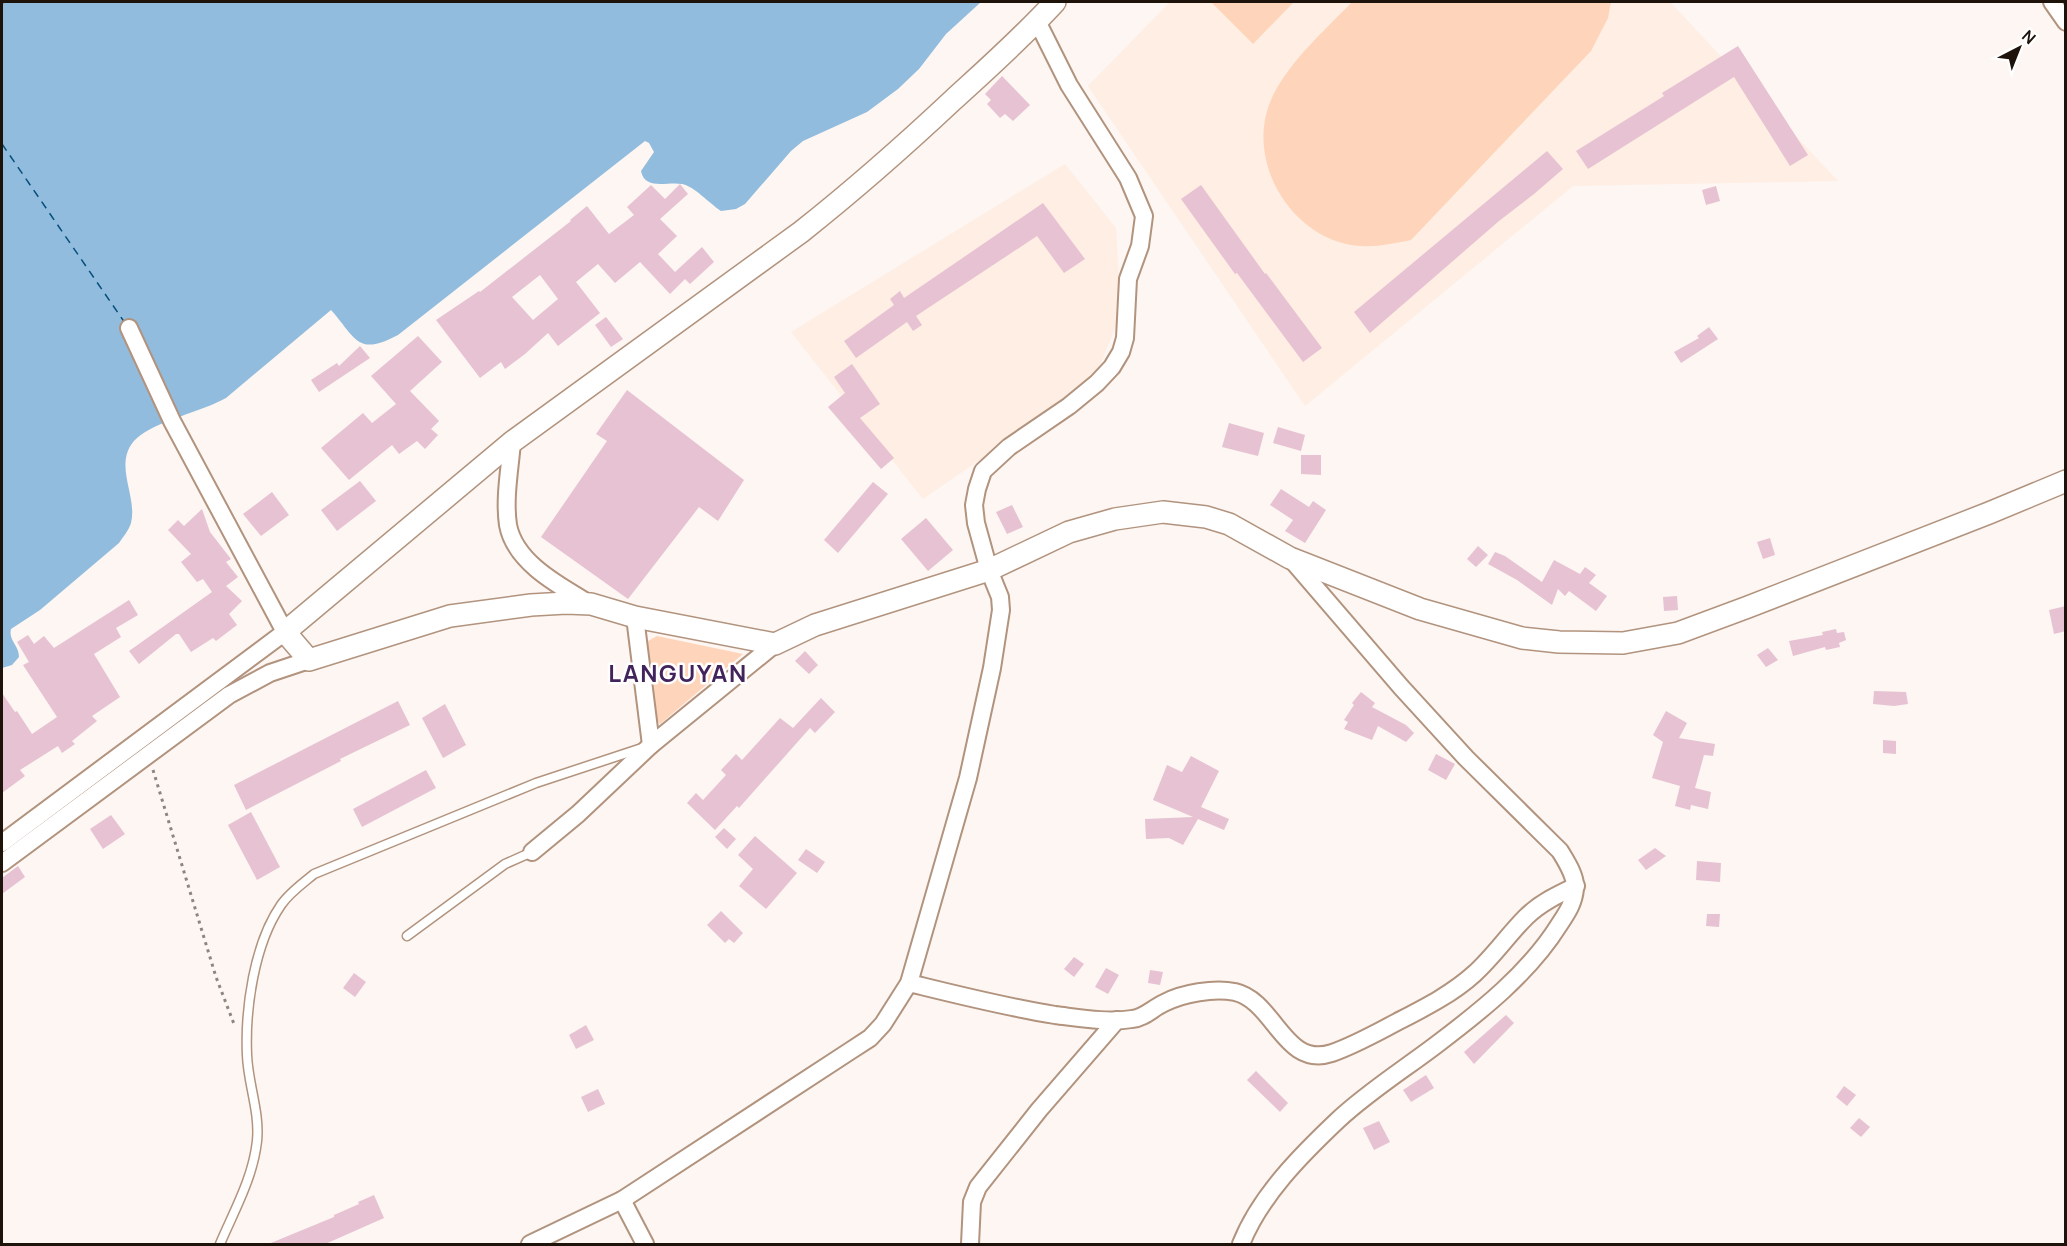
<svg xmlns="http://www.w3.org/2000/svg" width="2067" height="1246" viewBox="0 0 2067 1246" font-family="Manrope,sans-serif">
	<rect width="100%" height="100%" fill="#fdf6f2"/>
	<!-- built -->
	<g fill="#feeee3">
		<path d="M 1170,2 L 1670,2 L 1838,181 L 1573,186 L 1305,406 L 1088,86 Z"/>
		<path d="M 1065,164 L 1116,228 L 1121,314 L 1093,382 L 923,499 L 791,332 Z"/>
	</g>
	<!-- green -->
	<g fill="#fed5ba">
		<path d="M 1213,2 L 1294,2 L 1253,44 L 1212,3 Z"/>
		<path d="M 1352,2 L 1611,2 L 1608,18 L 1591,51 L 1411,240 C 1386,245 1364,250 1339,242 C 1285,225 1249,159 1269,105 C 1283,67 1324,31 1352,2 Z"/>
		<path d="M 657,636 L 743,654 L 660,724 L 651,713 L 648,641 Z"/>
	</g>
	<!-- water -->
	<path fill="#91bcdd" d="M 2,2 L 981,2 L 946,34 L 919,69 L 898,89 L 867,112 L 803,141 L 791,151 L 745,204 L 736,209 L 721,211 C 710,204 694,186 682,184 C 668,181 645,191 641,171 L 654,152 L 649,143 L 645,141 L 398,335 C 357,357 356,338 331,310 L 226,398 C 201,412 156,421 137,438 C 111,462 138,495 131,523 C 129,530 123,537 119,543 L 40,610 L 11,629 C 8,640 19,645 19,657 L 12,665 L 2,668 Z"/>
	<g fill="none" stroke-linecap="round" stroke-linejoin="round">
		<!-- ferry -->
		<g stroke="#054f7a" stroke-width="1.5" stroke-dasharray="8 6" stroke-linecap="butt">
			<path d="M 2,5 L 3,2"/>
			<path d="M 2,144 L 125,323"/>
		</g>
	</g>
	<!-- building -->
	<g fill="#e7c2d3" fill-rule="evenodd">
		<path d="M 1738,46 L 1808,155 L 1790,166 L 1734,77 L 1588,169 L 1576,151 L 1664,96 L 1662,93 Z"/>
		<path d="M 1002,76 L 1030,105 L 1013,121 L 1005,114 L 1000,118 L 987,104 L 991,100 L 985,94 Z"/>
		<path d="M 1547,151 L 1563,169 L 1534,194 L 1499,221 L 1370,333 L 1354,312 Z"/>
		<path d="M 680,184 L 688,194 L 660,219 L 677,236 L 658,254 L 675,272 L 702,247 L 714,262 L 690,284 L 685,279 L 670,294 L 640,262 L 615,283 L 598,264 L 576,282 L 600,313 L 558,346 L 548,333 L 525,354 L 505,369 L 501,362 L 480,378 L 436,320 L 479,291 L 480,292 L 571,221 L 570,220 L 587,206 L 609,234 L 634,215 L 627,207 L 651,185 L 665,199 ZM 540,275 L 558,299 L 533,320 L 512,297 Z"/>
		<path d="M 1201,185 L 1265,274 L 1266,273 L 1322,348 L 1303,362 L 1237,273 L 1235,274 L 1181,199 Z"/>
		<path d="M 1716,186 L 1720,201 L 1706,205 L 1702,190 Z"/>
		<path d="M 1043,203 L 1085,259 L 1064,273 L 1037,236 L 916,316 L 922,325 L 913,331 L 907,322 L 856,358 L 844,341 L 894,305 L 890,299 L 900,291 L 904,298 Z"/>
		<path d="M 606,317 L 623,339 L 611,347 L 595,325 Z"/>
		<path d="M 1709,327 L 1718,339 L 1681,363 L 1674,352 L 1699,338 L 1697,336 Z"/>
		<path d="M 418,336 L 442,362 L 410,391 L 439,421 L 431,429 L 438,435 L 425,449 L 417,441 L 399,454 L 392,445 L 349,480 L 321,448 L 363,413 L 372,423 L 396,404 L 371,376 Z"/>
		<path d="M 360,346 L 370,358 L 319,392 L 311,380 L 337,363 L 339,366 Z"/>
		<path d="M 852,364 L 880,404 L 860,418 L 894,458 L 881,469 L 828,407 L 845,393 L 834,377 Z"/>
		<path d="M 627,390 L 744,480 L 718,521 L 699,507 L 628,599 L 541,537 L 607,441 L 596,434 Z"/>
		<path d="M 1229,423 L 1264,433 L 1258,456 L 1222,447 Z"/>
		<path d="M 1278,427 L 1305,435 L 1301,451 L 1273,443 Z"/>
		<path d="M 1301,455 L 1321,455 L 1321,475 L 1301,474 Z"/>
		<path d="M 360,481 L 376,501 L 337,531 L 321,510 Z"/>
		<path d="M 873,482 L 888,494 L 838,553 L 824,540 Z"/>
		<path d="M 1281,489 L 1309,507 L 1313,501 L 1326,510 L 1305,543 L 1285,531 L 1293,520 L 1270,505 Z"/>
		<path d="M 272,492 L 289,515 L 261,536 L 243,514 Z"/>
		<path d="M 1012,505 L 1023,527 L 1007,534 L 996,512 Z"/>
		<path d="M 202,509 L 210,532 L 231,559 L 226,562 L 238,577 L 226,586 L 242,601 L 229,614 L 237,625 L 216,641 L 213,638 L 191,652 L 179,634 L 176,634 L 139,664 L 129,651 L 212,592 L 203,579 L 197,582 L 181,562 L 191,554 L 168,530 L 178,520 L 184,526 Z"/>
		<path d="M 926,518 L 953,550 L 928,571 L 901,539 Z"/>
		<path d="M 1770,538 L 1775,555 L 1763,559 L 1757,542 Z"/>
		<path d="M 1478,546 L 1488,555 L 1476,567 L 1467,559 Z"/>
		<path d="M 1495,552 L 1505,556 L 1542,582 L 1554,560 L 1580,574 L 1585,567 L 1596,575 L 1589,583 L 1607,596 L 1596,611 L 1569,591 L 1565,596 L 1558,589 L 1552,605 L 1517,580 L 1488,564 Z"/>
		<path d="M 1677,596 L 1678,610 L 1664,611 L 1663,597 Z"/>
		<path d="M 129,600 L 138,615 L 116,628 L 121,637 L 94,654 L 120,697 L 92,716 L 97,721 L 72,741 L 75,744 L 62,753 L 58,746 L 20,770 L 25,776 L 2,793 L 2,693 L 15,712 L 17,711 L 32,734 L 57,717 L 23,665 L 29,662 L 17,642 L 28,635 L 34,644 L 44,636 L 54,648 Z"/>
		<path d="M 2066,606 L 2066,631 L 2054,634 L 2049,610 Z"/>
		<path d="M 1836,629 L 1837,633 L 1844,632 L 1846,640 L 1839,643 L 1840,647 L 1826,650 L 1825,647 L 1793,656 L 1789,641 L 1823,635 L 1822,632 Z"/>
		<path d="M 1768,648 L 1778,660 L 1766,667 L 1757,655 Z"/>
		<path d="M 805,651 L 818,665 L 809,674 L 795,661 Z"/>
		<path d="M 1874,691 L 1906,692 L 1908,704 L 1894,706 L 1873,704 Z"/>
		<path d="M 1361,692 L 1375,703 L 1372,707 L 1406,725 L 1414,733 L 1406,742 L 1378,726 L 1372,740 L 1344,729 L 1348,722 L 1344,720 L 1354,705 L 1352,703 Z"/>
		<path d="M 821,698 L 835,712 L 815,733 L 810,728 L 739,808 L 737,806 L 715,830 L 687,803 L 696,793 L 703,800 L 726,775 L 721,770 L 736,754 L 742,760 L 780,718 L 793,728 Z"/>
		<path d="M 398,701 L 410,725 L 340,759 L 341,761 L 246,810 L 234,785 Z"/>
		<path d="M 445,704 L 466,745 L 443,758 L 422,718 Z"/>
		<path d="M 1666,711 L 1687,723 L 1679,738 L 1715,744 L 1713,756 L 1704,755 L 1695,788 L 1711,792 L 1708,809 L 1691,805 L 1690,810 L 1675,806 L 1680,786 L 1652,778 L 1663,742 L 1653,735 Z"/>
		<path d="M 1883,740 L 1896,741 L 1896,754 L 1883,753 Z"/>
		<path d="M 1436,754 L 1455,764 L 1446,780 L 1428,770 Z"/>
		<path d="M 1191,756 L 1219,771 L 1201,807 L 1229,819 L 1224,830 L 1198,819 L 1183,845 L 1169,838 L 1146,839 L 1145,819 L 1193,817 L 1153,800 L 1167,765 L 1182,772 Z"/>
		<path d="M 426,770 L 436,788 L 362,827 L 353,809 Z"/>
		<path d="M 251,812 L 280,867 L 257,880 L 228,825 Z"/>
		<path d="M 111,815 L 125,834 L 103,849 L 90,829 Z"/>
		<path d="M 724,828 L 736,839 L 727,849 L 715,837 Z"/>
		<path d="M 755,836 L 797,873 L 766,909 L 739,886 L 753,869 L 738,855 Z"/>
		<path d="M 1655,848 L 1666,856 L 1646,870 L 1638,860 Z"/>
		<path d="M 806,849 L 825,862 L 817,873 L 798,860 Z"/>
		<path d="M 1697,861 L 1721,863 L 1720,882 L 1696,880 Z"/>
		<path d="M 18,866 L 25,877 L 2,894 L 2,878 Z"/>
		<path d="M 721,911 L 743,933 L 734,943 L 729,939 L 725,943 L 707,925 Z"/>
		<path d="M 1707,914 L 1720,914 L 1719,927 L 1706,926 Z"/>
		<path d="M 1074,957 L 1084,964 L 1074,977 L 1064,969 Z"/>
		<path d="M 1106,968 L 1119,975 L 1108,994 L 1095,987 Z"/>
		<path d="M 1150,970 L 1163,972 L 1160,985 L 1148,983 Z"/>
		<path d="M 354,973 L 366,982 L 355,997 L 343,988 Z"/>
		<path d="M 1506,1015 L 1514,1023 L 1474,1064 L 1464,1052 Z"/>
		<path d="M 586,1025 L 594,1040 L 576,1049 L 569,1035 Z"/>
		<path d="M 1256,1071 L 1288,1103 L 1280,1112 L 1247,1080 Z"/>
		<path d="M 1426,1075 L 1434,1088 L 1411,1102 L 1403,1090 Z"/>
		<path d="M 1844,1086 L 1856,1095 L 1847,1106 L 1836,1097 Z"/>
		<path d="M 598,1089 L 605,1104 L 588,1112 L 581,1097 Z"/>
		<path d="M 1859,1118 L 1870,1127 L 1861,1137 L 1850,1128 Z"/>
		<path d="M 1379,1121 L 1390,1142 L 1374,1150 L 1363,1128 Z"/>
		<path d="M 374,1195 L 384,1218 L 323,1245 L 266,1245 L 334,1217 L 334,1215 L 359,1204 L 358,1202 Z"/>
	</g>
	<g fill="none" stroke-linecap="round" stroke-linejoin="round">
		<defs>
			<g id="service">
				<path d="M 407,936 L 505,864 L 532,852"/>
				<path d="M 220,1244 C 234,1211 253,1178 257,1141 C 260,1112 248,1084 247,1055 C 245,1009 254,944 281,905 C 289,893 302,884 314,874 L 536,783 L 642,748"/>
			</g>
			<g id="minor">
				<path d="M 2052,2 L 2066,22"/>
				<path d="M 512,442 C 510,468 504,498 508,525 C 515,563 560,586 590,604"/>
				<path d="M 635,617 L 651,745"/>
				<path d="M 2,843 L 285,632 L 172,421 L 129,328"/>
				<path d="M 532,852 L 578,814 L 651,745 L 775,644"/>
				<path d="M 2,863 L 229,695 L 270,673 L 309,660"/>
				<path d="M 909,983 C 958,995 1005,1007 1055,1015 C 1080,1018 1107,1023 1132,1019 C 1144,1018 1153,1008 1164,1003 C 1183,993 1214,988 1235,992 C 1275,1001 1284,1069 1332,1053 C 1355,1045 1376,1033 1397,1022 C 1424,1008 1452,994 1474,974 C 1493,957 1508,935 1526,917 C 1540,903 1559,894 1576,886"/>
				<path d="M 622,1200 L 645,1244"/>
				<path d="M 530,1244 L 622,1200 L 850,1051 L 870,1038 L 883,1024 L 909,983 L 968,778 L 992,668 L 1001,610 L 1000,597 L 989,570 L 976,523 L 974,505 L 977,489 L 983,471 L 1009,447 L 1069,406 L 1097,383 L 1112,367 L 1121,352 L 1125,338 L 1128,279 L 1140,246 L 1144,216 L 1128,178 L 1069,85 L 1037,21"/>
				<path d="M 970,1244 L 972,1202 L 978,1187 L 1039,1110 L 1117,1020"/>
				<path d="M 1241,1244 C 1260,1196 1301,1155 1338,1120 C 1368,1092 1403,1070 1436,1045 C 1481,1011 1529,973 1559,925 C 1567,913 1574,903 1575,888 C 1576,876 1566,861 1560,851 L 1466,758 L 1401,687 L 1291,559"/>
			</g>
			<path id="tertiary" d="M 1055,2 C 1023,37 988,68 953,100 C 904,146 854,190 801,232 L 512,442 L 285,632 L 309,660 L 450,616 L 531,605 L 566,603 L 591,604 L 635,617 L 775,644 L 815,625 L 989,570 L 1069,532 L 1115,519 L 1163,512 L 1206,517 L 1229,524 L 1290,558 L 1420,609 L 1522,638 L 1559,642 L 1623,643 L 1678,633 L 1748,607 L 1989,513 L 2066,481"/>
		</defs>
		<!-- service casing -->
		<use href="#service" stroke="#b1937e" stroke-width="11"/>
		<!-- minor casing -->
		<use href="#minor" stroke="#b1937e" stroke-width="20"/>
		<!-- tertiary casing -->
		<use href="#tertiary" stroke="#b1937e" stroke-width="24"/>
		<!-- path -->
		<path stroke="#8e857f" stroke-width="3" stroke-dasharray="3 4.5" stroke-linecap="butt" d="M 153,770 L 216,977 L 234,1024"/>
		<!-- service -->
		<use href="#service" stroke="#fff" stroke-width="8"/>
		<!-- minor -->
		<use href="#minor" stroke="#fff" stroke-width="16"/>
		<!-- tertiary -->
		<use href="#tertiary" stroke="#fff" stroke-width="21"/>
	</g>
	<g text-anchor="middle" stroke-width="5" stroke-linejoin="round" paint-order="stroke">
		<!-- district labels -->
		<g font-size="24" font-weight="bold" letter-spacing="1.5" fill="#42245c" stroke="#fff">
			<text x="678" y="682">LANGUYAN</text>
		</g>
	</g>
	<!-- border -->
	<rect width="2067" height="1246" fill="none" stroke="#1e130b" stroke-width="6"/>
	<!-- north arrow -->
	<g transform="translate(2019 48) rotate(42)" stroke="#ffffff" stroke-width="4.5" paint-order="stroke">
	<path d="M0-4.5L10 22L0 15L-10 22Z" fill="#1e130b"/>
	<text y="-9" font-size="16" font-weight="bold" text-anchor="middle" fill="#1e130b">N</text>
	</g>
</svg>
